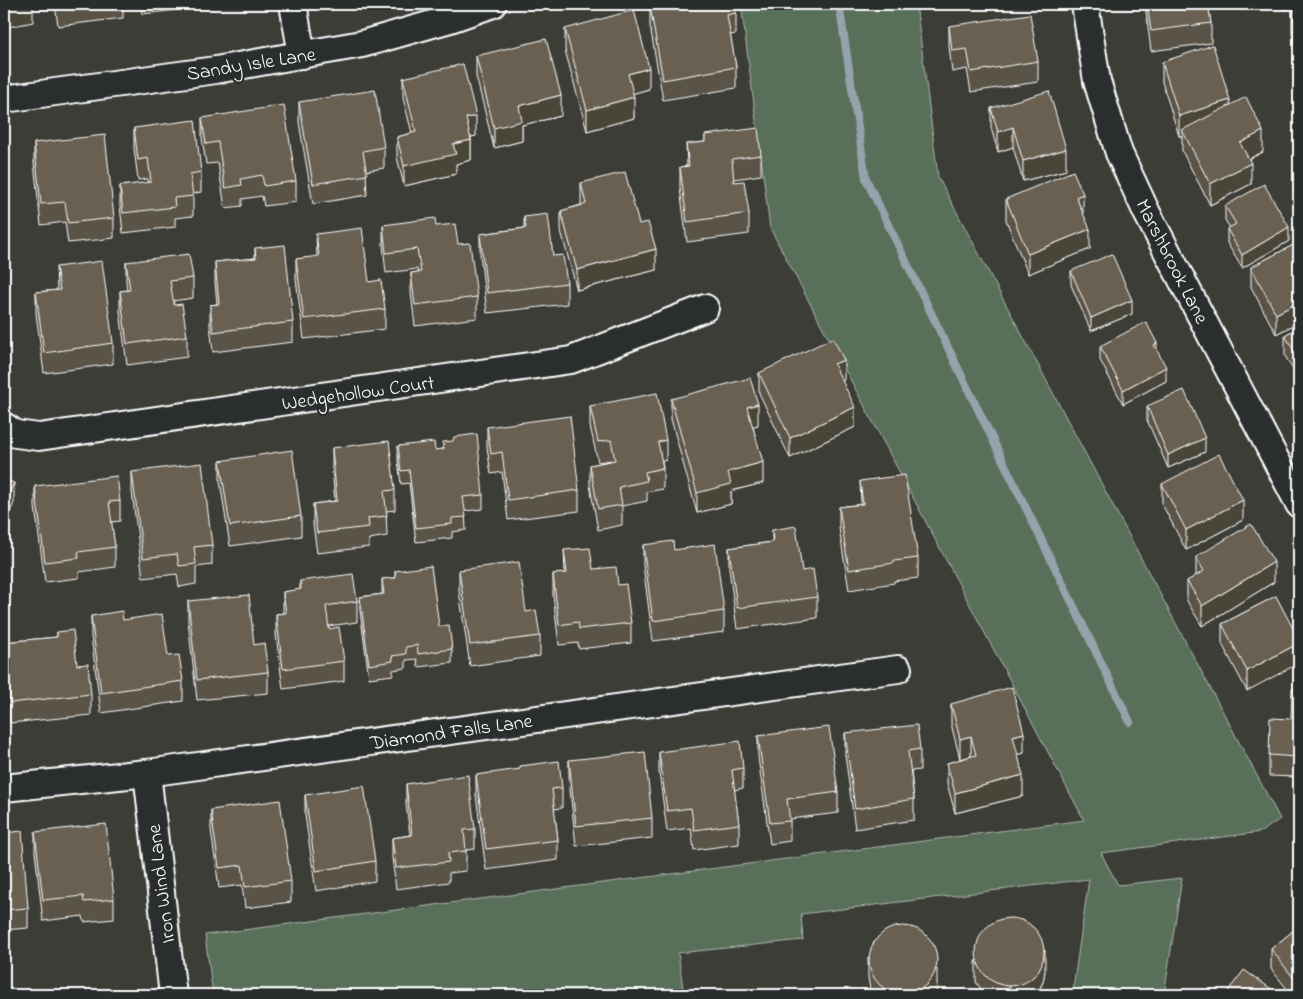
<svg xmlns="http://www.w3.org/2000/svg" width="1303" height="999" viewBox="0 0 1303 999" font-family="'Indie Flower',sans-serif">
	<rect width="100%" height="100%" fill="#3d3d38"/>
	<filter id="ink" filterUnits="userSpaceOnUse"><feTurbulence type="fractalNoise" baseFrequency=".02" numOctaves="2"/><feDisplacementMap in="SourceGraphic" scale="10" xChannelSelector="R" yChannelSelector="G"/><feConvolveMatrix kernelMatrix="1 2 1 2 8 2 1 2 1" color-interpolation-filters="sRGB"/></filter>
	<g filter="url(#ink)">
		<!-- green -->
		<path fill="#596f5a" stroke="#acb7ac" d="M 741,4 L 916,4 L 938,177 L 1280,819 L 1261,832 L 1101,853 L 1118,885 L 1182,878 L 1164,995 L 1072,995 L 1089,879 L 801,914 L 803,940 L 678,953 L 684,995 L 213,995 L 205,935 L 1084,820 L 770,228 Z"/>
		<g fill="none" stroke-linecap="round" stroke-linejoin="round">
			<!-- stream -->
			<path stroke="#96a3ac" stroke-width="8" d="M 839,4 L 866,179 L 1130,722"/>
			<defs>
				<g id="minor">
					<path d="M 293,4 L 302,55"/>
					<path d="M 1085,4 L 1097,81 L 1119,153 L 1147,213 L 1299,504"/>
					<path d="M 4,99 L 216,70 L 362,44 L 450,19 L 493,4"/>
					<path d="M 4,426 L 16,434 L 39,437 L 571,360 L 705,308"/>
					<path d="M 147,773 L 173,995"/>
					<path d="M 4,788 L 147,773 L 898,669"/>
				</g>
			</defs>
			<!-- minor casing -->
			<use href="#minor" stroke="#fff" stroke-width="30"/>
			<!-- minor -->
			<use href="#minor" stroke="#2a2d2e" stroke-width="26"/>
		</g>
		<!-- wall -->
		<g fill="#5a5346" stroke="#fff">
			<path d="M 55,4 L 123,4 L 123,18 L 58,26 Z"/>
			<path d="M 141,4 L 222,4 L 222,5 L 142,14 Z"/>
			<path d="M 962,4 L 985,4 L 963,8 Z"/>
			<path d="M 1145,4 L 1208,4 L 1211,23 L 1211,43 L 1151,51 Z"/>
			<path d="M 1283,4 L 1299,4 L 1299,7 L 1284,10 Z"/>
			<path d="M 650,6 L 736,13 L 736,34 L 730,35 L 736,67 L 736,88 L 663,100 L 650,26 Z"/>
			<path d="M 1299,10 L 1299,45 L 1295,45 L 1292,32 L 1292,11 Z"/>
			<path d="M 949,26 L 1038,61 L 1038,82 L 971,92 L 967,69 L 952,72 L 949,46 Z"/>
			<path d="M 565,29 L 649,89 L 633,93 L 634,118 L 587,131 L 565,50 Z"/>
			<path d="M 476,56 L 561,116 L 522,125 L 522,141 L 494,148 L 476,76 Z"/>
			<path d="M 1162,62 L 1230,105 L 1263,152 L 1249,159 L 1251,184 L 1210,205 L 1182,151 L 1182,136 L 1179,136 L 1162,82 Z"/>
			<path d="M 403,78 L 476,136 L 471,137 L 471,160 L 456,164 L 456,174 L 404,186 L 397,157 L 397,137 L 412,133 L 403,98 Z"/>
			<path d="M 299,102 L 384,147 L 384,168 L 366,171 L 367,195 L 313,204 L 299,122 Z"/>
			<path d="M 991,108 L 1066,170 L 1023,181 L 1013,147 L 998,152 L 991,128 Z"/>
			<path d="M 202,118 L 296,181 L 296,202 L 264,206 L 262,196 L 242,199 L 242,206 L 225,208 L 218,163 L 206,164 L 202,138 Z"/>
			<path d="M 134,128 L 201,172 L 201,192 L 193,194 L 193,216 L 175,218 L 175,227 L 123,233 L 120,206 L 120,186 L 149,183 L 148,179 L 138,180 L 134,148 Z"/>
			<path d="M 705,135 L 761,155 L 761,175 L 734,179 L 734,182 L 749,213 L 749,234 L 687,242 L 680,188 L 680,167 L 687,166 L 686,144 L 705,142 Z"/>
			<path d="M 34,143 L 114,218 L 114,238 L 68,243 L 65,222 L 41,225 L 34,163 Z"/>
			<path d="M 581,183 L 639,224 L 656,270 L 577,290 L 561,231 L 561,211 L 581,205 Z"/>
			<path d="M 1006,199 L 1083,213 L 1090,249 L 1028,274 L 1006,220 Z"/>
			<path d="M 1225,206 L 1289,241 L 1242,268 L 1227,243 L 1227,229 L 1230,228 L 1225,220 Z"/>
			<path d="M 524,217 L 553,256 L 567,283 L 567,304 L 487,313 L 480,254 L 480,234 L 524,228 Z"/>
			<path d="M 383,225 L 436,226 L 458,244 L 477,297 L 477,318 L 415,326 L 411,293 L 411,273 L 418,272 L 417,269 L 386,273 L 383,245 Z"/>
			<path d="M 316,234 L 369,282 L 385,309 L 385,329 L 304,339 L 296,279 L 296,259 L 317,257 Z"/>
			<path d="M 1299,242 L 1299,322 L 1276,334 L 1251,287 L 1251,267 Z"/>
			<path d="M 255,248 L 293,322 L 293,342 L 213,352 L 210,325 L 210,305 L 217,304 L 215,282 L 215,262 L 255,258 Z"/>
			<path d="M 126,262 L 193,278 L 193,298 L 173,301 L 174,305 L 187,336 L 187,357 L 127,365 L 120,311 L 120,291 L 127,290 L 126,282 Z"/>
			<path d="M 56,267 L 113,343 L 113,364 L 44,373 L 36,313 L 36,292 L 57,290 Z"/>
			<path d="M 1071,271 L 1132,314 L 1091,331 L 1071,285 Z"/>
			<path d="M 1299,327 L 1299,380 L 1285,356 L 1285,335 Z"/>
			<path d="M 1100,346 L 1157,352 L 1166,381 L 1123,404 L 1100,360 Z"/>
			<path d="M 759,373 L 844,380 L 842,381 L 855,427 L 790,458 L 759,393 Z"/>
			<path d="M 671,399 L 758,425 L 753,426 L 763,483 L 731,491 L 731,504 L 697,513 L 671,419 Z"/>
			<path d="M 590,406 L 666,460 L 662,461 L 663,468 L 663,489 L 647,492 L 647,501 L 622,506 L 622,525 L 598,530 L 590,485 L 590,465 L 611,461 L 611,460 L 598,462 L 590,426 Z"/>
			<path d="M 1147,406 L 1205,452 L 1168,468 L 1147,420 Z"/>
			<path d="M 487,427 L 579,490 L 579,511 L 508,520 L 502,472 L 491,474 L 487,447 Z"/>
			<path d="M 443,442 L 483,495 L 483,509 L 465,511 L 466,530 L 452,532 L 452,538 L 416,542 L 409,483 L 401,484 L 398,460 L 398,446 L 435,450 L 443,449 Z"/>
			<path d="M 332,448 L 395,490 L 395,510 L 386,511 L 387,536 L 369,539 L 369,547 L 317,553 L 313,524 L 313,504 L 335,501 L 332,468 Z"/>
			<path d="M 220,461 L 301,516 L 301,536 L 230,546 L 220,481 Z"/>
			<path d="M 132,472 L 212,545 L 212,565 L 196,567 L 196,584 L 179,587 L 177,574 L 143,578 L 132,492 Z"/>
			<path d="M 860,481 L 918,558 L 918,578 L 894,581 L 894,583 L 849,590 L 839,528 L 839,507 L 861,504 Z"/>
			<path d="M 1162,484 L 1243,520 L 1186,550 L 1162,504 Z"/>
			<path d="M 35,486 L 120,501 L 120,521 L 111,522 L 115,547 L 115,567 L 79,572 L 79,578 L 45,582 L 35,507 Z"/>
			<path d="M 772,530 L 802,571 L 817,597 L 817,618 L 737,629 L 729,568 L 729,548 L 772,542 Z"/>
			<path d="M 643,545 L 674,550 L 724,611 L 724,632 L 653,641 L 643,565 Z"/>
			<path d="M 564,550 L 618,585 L 631,623 L 631,643 L 579,649 L 578,643 L 559,645 L 553,595 L 553,574 L 565,573 Z"/>
			<path d="M 1196,557 L 1274,582 L 1202,626 L 1187,601 L 1187,581 L 1196,576 Z"/>
			<path d="M 459,570 L 526,612 L 540,636 L 540,656 L 470,666 L 459,591 Z"/>
			<path d="M 395,571 L 439,626 L 452,649 L 452,663 L 418,667 L 417,659 L 406,660 L 406,668 L 393,670 L 393,675 L 369,678 L 360,611 L 360,597 L 382,594 L 382,579 L 395,578 Z"/>
			<path d="M 300,581 L 357,601 L 357,622 L 329,626 L 329,629 L 344,661 L 344,681 L 283,689 L 276,635 L 276,614 L 283,613 L 283,592 L 300,590 Z"/>
			<path d="M 1276,596 L 1247,691 L 1222,644 L 1222,624 Z"/>
			<path d="M 188,601 L 254,645 L 268,672 L 268,693 L 197,700 L 188,621 Z"/>
			<path d="M 91,616 L 123,620 L 168,656 L 183,681 L 183,701 L 101,713 L 91,636 Z"/>
			<path d="M 57,632 L 77,665 L 91,694 L 91,715 L 10,723 L 4,665 L 4,642 L 57,637 Z"/>
			<path d="M 1299,689 L 1299,755 L 1298,754 L 1297,777 L 1269,776 L 1269,755 L 1291,719 Z"/>
			<path d="M 951,704 L 1024,753 L 1018,755 L 1023,796 L 955,813 L 947,783 L 947,763 L 971,757 L 960,759 L 951,724 Z"/>
			<path d="M 845,733 L 920,749 L 920,770 L 911,771 L 914,799 L 914,820 L 855,829 L 845,754 Z"/>
			<path d="M 758,736 L 838,792 L 838,813 L 790,819 L 790,841 L 770,844 L 758,757 Z"/>
			<path d="M 659,752 L 743,768 L 743,788 L 734,790 L 739,824 L 739,844 L 694,850 L 691,828 L 667,831 L 659,772 Z"/>
			<path d="M 569,760 L 652,818 L 652,838 L 576,846 L 569,780 Z"/>
			<path d="M 476,775 L 562,788 L 562,808 L 554,809 L 558,840 L 558,860 L 486,870 L 476,795 Z"/>
			<path d="M 406,784 L 475,829 L 475,849 L 466,850 L 466,871 L 449,873 L 449,882 L 396,889 L 392,858 L 392,838 L 410,835 L 406,804 Z"/>
			<path d="M 305,795 L 375,861 L 375,881 L 316,891 L 305,815 Z"/>
			<path d="M 211,810 L 291,881 L 291,902 L 245,908 L 242,885 L 219,888 L 211,830 Z"/>
			<path d="M 35,832 L 114,899 L 114,919 L 84,922 L 83,916 L 43,921 L 35,852 Z"/>
			<path d="M 4,833 L 28,908 L 28,928 L 4,930 Z"/>
			<path d="M 1299,926 L 1299,995 L 1292,995 L 1271,969 L 1271,949 Z"/>
			<path d="M 868,957 L 937,989 L 934,995 L 872,995 L 870,989 L 868,977 Z"/>
			<path d="M 976,961 L 1045,971 L 1043,982 L 1038,992 L 1036,995 L 985,995 L 976,982 Z"/>
		</g>
		<!-- shaded-wall -->
		<g fill="#4a4439" stroke="#fff">
			<path d="M 24,4 L 33,4 L 33,22 L 4,28 L 4,8 Z"/>
			<path d="M 649,68 L 649,89 L 628,95 L 628,74 Z"/>
			<path d="M 561,95 L 561,116 L 522,125 L 522,141 L 494,148 L 494,128 L 519,106 Z"/>
			<path d="M 634,97 L 634,118 L 587,131 L 587,110 Z"/>
			<path d="M 1230,100 L 1230,120 L 1182,130 L 1182,136 L 1179,136 L 1179,116 Z"/>
			<path d="M 476,116 L 476,136 L 466,138 L 466,118 Z"/>
			<path d="M 1013,127 L 1013,147 L 998,152 L 998,132 Z"/>
			<path d="M 1263,131 L 1263,152 L 1240,163 L 1240,143 Z"/>
			<path d="M 471,140 L 471,160 L 456,164 L 456,174 L 404,186 L 404,166 L 453,144 Z"/>
			<path d="M 1066,149 L 1066,170 L 1023,181 L 1023,161 Z"/>
			<path d="M 1251,163 L 1251,184 L 1210,205 L 1210,184 Z"/>
			<path d="M 1083,194 L 1083,214 L 1076,197 Z"/>
			<path d="M 1289,227 L 1289,241 L 1242,268 L 1242,255 Z"/>
			<path d="M 1090,229 L 1090,249 L 1028,274 L 1028,254 Z"/>
			<path d="M 656,249 L 656,270 L 577,290 L 577,270 Z"/>
			<path d="M 1132,300 L 1132,314 L 1091,331 L 1091,318 Z"/>
			<path d="M 1299,302 L 1299,322 L 1276,334 L 1276,314 Z"/>
			<path d="M 1157,343 L 1157,357 L 1154,345 Z"/>
			<path d="M 844,360 L 844,380 L 834,384 L 834,364 Z"/>
			<path d="M 1166,367 L 1166,381 L 1123,404 L 1123,390 Z"/>
			<path d="M 758,404 L 758,425 L 747,428 L 747,407 Z"/>
			<path d="M 855,407 L 855,427 L 790,458 L 790,438 Z"/>
			<path d="M 1205,438 L 1205,452 L 1168,468 L 1168,455 Z"/>
			<path d="M 666,440 L 666,460 L 658,462 L 658,442 Z"/>
			<path d="M 763,462 L 763,483 L 731,491 L 731,504 L 697,513 L 697,493 L 728,472 Z"/>
			<path d="M 14,483 L 14,503 L 4,525 L 4,505 Z"/>
			<path d="M 1243,500 L 1243,520 L 1186,550 L 1186,530 Z"/>
			<path d="M 1274,562 L 1274,582 L 1202,626 L 1202,606 Z"/>
			<path d="M 1299,643 L 1299,663 L 1247,691 L 1247,671 Z"/>
			<path d="M 1024,733 L 1024,753 L 1013,756 L 1013,736 Z"/>
			<path d="M 1298,734 L 1298,754 L 1297,777 L 1297,757 Z"/>
			<path d="M 971,736 L 971,756 L 960,759 L 960,739 Z"/>
			<path d="M 1023,775 L 1023,796 L 955,813 L 955,793 Z"/>
			<path d="M 1045,950 L 1045,971 L 1043,982 L 1038,992 L 1036,995 L 1009,995 L 1009,987 Z"/>
			<path d="M 937,969 L 937,989 L 934,995 L 903,995 Z"/>
		</g>
		<!-- building -->
		<g fill="#696151" stroke="#fff">
			<path d="M 4,4 L 24,4 L 4,8 Z"/>
			<path d="M 58,4 L 76,4 L 58,6 Z"/>
			<path d="M 663,4 L 735,4 L 736,13 L 727,15 L 736,67 L 663,80 L 650,6 Z"/>
			<path d="M 1147,4 L 1208,4 L 1211,23 L 1151,31 Z"/>
			<path d="M 634,10 L 649,68 L 628,74 L 634,97 L 587,110 L 565,29 Z"/>
			<path d="M 1299,10 L 1299,24 L 1295,25 L 1292,11 Z"/>
			<path d="M 1030,14 L 1038,61 L 971,72 L 967,49 L 952,51 L 949,26 Z"/>
			<path d="M 546,39 L 561,95 L 519,106 L 522,121 L 494,128 L 476,56 Z"/>
			<path d="M 1213,45 L 1230,100 L 1179,116 L 1162,62 Z"/>
			<path d="M 463,64 L 476,116 L 466,118 L 471,140 L 453,144 L 456,154 L 404,166 L 397,137 L 416,132 L 403,78 Z"/>
			<path d="M 375,90 L 384,147 L 363,151 L 367,175 L 313,184 L 299,102 Z"/>
			<path d="M 1049,91 L 1066,149 L 1023,161 L 1013,127 L 998,132 L 991,108 Z"/>
			<path d="M 1246,97 L 1263,131 L 1240,143 L 1251,163 L 1210,184 L 1182,130 Z"/>
			<path d="M 284,105 L 296,181 L 264,186 L 262,175 L 241,179 L 242,185 L 225,188 L 218,142 L 206,144 L 202,118 Z"/>
			<path d="M 195,120 L 201,172 L 190,174 L 193,196 L 174,198 L 175,207 L 123,213 L 120,186 L 151,182 L 148,158 L 138,160 L 134,128 Z"/>
			<path d="M 758,128 L 761,155 L 732,159 L 734,182 L 744,181 L 749,213 L 687,222 L 680,167 L 689,166 L 686,144 L 705,142 L 705,135 Z"/>
			<path d="M 105,135 L 114,218 L 68,223 L 65,202 L 41,204 L 34,143 Z"/>
			<path d="M 1073,171 L 1083,194 L 1076,197 L 1090,229 L 1028,254 L 1006,199 Z"/>
			<path d="M 625,172 L 639,224 L 648,222 L 656,249 L 577,270 L 561,211 L 586,204 L 581,183 Z"/>
			<path d="M 1264,184 L 1289,227 L 1242,255 L 1227,229 L 1236,224 L 1225,206 Z"/>
			<path d="M 548,214 L 553,256 L 563,255 L 567,283 L 487,293 L 480,234 L 526,228 L 524,217 Z"/>
			<path d="M 435,218 L 436,226 L 455,224 L 458,244 L 470,243 L 477,297 L 415,305 L 411,273 L 421,272 L 417,249 L 386,253 L 383,225 Z"/>
			<path d="M 362,228 L 369,282 L 381,280 L 385,309 L 304,319 L 296,259 L 319,256 L 316,234 Z"/>
			<path d="M 1299,242 L 1299,302 L 1276,314 L 1251,267 Z"/>
			<path d="M 285,245 L 293,322 L 213,332 L 210,305 L 219,304 L 215,262 L 256,258 L 255,248 Z"/>
			<path d="M 189,254 L 193,278 L 170,281 L 174,305 L 182,304 L 187,336 L 127,344 L 120,291 L 130,290 L 126,262 Z"/>
			<path d="M 1112,254 L 1132,300 L 1091,318 L 1071,271 Z"/>
			<path d="M 102,261 L 113,343 L 44,353 L 36,292 L 60,290 L 56,267 Z"/>
			<path d="M 1146,322 L 1157,343 L 1154,345 L 1166,367 L 1123,390 L 1100,346 Z"/>
			<path d="M 1299,327 L 1299,360 L 1285,335 Z"/>
			<path d="M 833,338 L 844,360 L 834,364 L 855,407 L 790,438 L 759,373 Z"/>
			<path d="M 750,378 L 758,404 L 747,407 L 763,462 L 728,472 L 731,484 L 697,493 L 671,399 Z"/>
			<path d="M 1184,390 L 1205,438 L 1168,455 L 1147,406 Z"/>
			<path d="M 657,393 L 666,440 L 658,442 L 663,468 L 645,472 L 647,481 L 619,487 L 622,505 L 598,509 L 590,465 L 615,460 L 611,440 L 598,442 L 590,406 Z"/>
			<path d="M 570,416 L 579,490 L 508,500 L 502,452 L 491,454 L 487,427 Z"/>
			<path d="M 477,434 L 483,495 L 463,497 L 466,517 L 452,518 L 452,524 L 416,528 L 409,470 L 401,471 L 398,446 L 434,442 L 435,450 L 444,449 L 443,442 L 453,441 L 454,437 Z"/>
			<path d="M 389,441 L 395,490 L 384,491 L 387,516 L 368,518 L 369,527 L 317,533 L 313,504 L 337,501 L 332,448 Z"/>
			<path d="M 292,450 L 301,516 L 230,526 L 220,461 Z"/>
			<path d="M 1219,454 L 1243,500 L 1186,530 L 1162,484 Z"/>
			<path d="M 202,463 L 212,545 L 194,547 L 196,564 L 179,566 L 177,554 L 143,558 L 132,472 Z"/>
			<path d="M 905,475 L 918,558 L 894,561 L 894,563 L 849,570 L 839,507 L 863,504 L 860,481 Z"/>
			<path d="M 117,476 L 120,501 L 109,502 L 115,547 L 78,552 L 79,558 L 45,562 L 35,486 Z"/>
			<path d="M 4,479 L 14,483 L 4,505 Z"/>
			<path d="M 1251,524 L 1274,562 L 1202,606 L 1187,581 L 1204,571 L 1196,557 Z"/>
			<path d="M 796,526 L 802,571 L 813,569 L 817,597 L 737,608 L 729,548 L 773,542 L 772,530 Z"/>
			<path d="M 673,541 L 674,550 L 715,544 L 724,611 L 653,621 L 643,545 Z"/>
			<path d="M 590,548 L 593,569 L 616,567 L 618,585 L 626,584 L 631,623 L 579,629 L 578,622 L 559,625 L 553,574 L 567,573 L 564,550 Z"/>
			<path d="M 519,562 L 526,612 L 536,610 L 540,636 L 470,645 L 459,570 Z"/>
			<path d="M 431,566 L 439,626 L 449,625 L 452,649 L 418,654 L 417,645 L 406,647 L 406,654 L 392,656 L 393,661 L 369,665 L 360,597 L 384,594 L 382,579 L 396,578 L 395,571 Z"/>
			<path d="M 353,574 L 357,601 L 326,606 L 329,629 L 339,627 L 344,661 L 283,669 L 276,614 L 286,613 L 283,592 L 301,589 L 300,581 Z"/>
			<path d="M 249,595 L 254,645 L 264,643 L 268,672 L 197,680 L 188,601 Z"/>
			<path d="M 1276,596 L 1299,640 L 1299,643 L 1247,671 L 1222,624 Z"/>
			<path d="M 122,611 L 123,620 L 162,614 L 168,656 L 179,655 L 183,681 L 101,693 L 91,616 Z"/>
			<path d="M 73,630 L 77,665 L 88,664 L 91,694 L 10,703 L 4,642 L 57,637 L 57,632 Z"/>
			<path d="M 1012,687 L 1024,733 L 1013,736 L 1023,775 L 955,793 L 947,763 L 976,755 L 971,736 L 960,739 L 951,704 Z"/>
			<path d="M 1292,689 L 1299,689 L 1299,734 L 1298,734 L 1297,757 L 1269,755 L 1270,718 L 1291,719 Z"/>
			<path d="M 917,725 L 920,749 L 908,751 L 914,799 L 855,809 L 845,733 Z"/>
			<path d="M 829,727 L 838,792 L 787,799 L 790,821 L 770,823 L 758,736 Z"/>
			<path d="M 740,741 L 743,768 L 732,770 L 739,824 L 694,830 L 691,808 L 667,811 L 659,752 Z"/>
			<path d="M 645,752 L 652,818 L 576,826 L 569,760 Z"/>
			<path d="M 559,761 L 562,788 L 552,789 L 558,840 L 486,849 L 476,775 L 520,769 L 520,766 Z"/>
			<path d="M 468,775 L 475,829 L 464,830 L 466,851 L 448,853 L 449,862 L 396,868 L 392,838 L 412,835 L 406,784 Z"/>
			<path d="M 364,786 L 375,861 L 316,871 L 305,795 Z"/>
			<path d="M 280,800 L 291,881 L 245,887 L 242,865 L 219,868 L 211,810 Z"/>
			<path d="M 106,824 L 114,899 L 84,902 L 83,896 L 43,900 L 35,832 Z"/>
			<path d="M 22,831 L 28,908 L 4,910 L 4,833 Z"/>
			<circle cx="1010" cy="952" r="34"/>
			<circle cx="903" cy="960" r="34"/>
			<path d="M 1299,926 L 1299,985 L 1271,949 Z"/>
			<path d="M 1244,970 L 1280,995 L 1225,995 Z"/>
		</g>
	</g>
	<g text-anchor="middle" stroke-width="4.5" stroke-linejoin="round" paint-order="stroke">
		<!-- street labels -->
		<g font-size="20" fill="#fff" stroke="#2a2d2e">
			<text transform="translate(251 63) rotate(-9)" y="7">Sandy Isle Lane</text>
			<text transform="translate(1173 261) rotate(63)" y="7">Marshbrook Lane</text>
			<text transform="translate(358 392) rotate(-8)" y="7">Wedgehollow Court</text>
			<text transform="translate(451 731) rotate(-8)" y="7">Diamond Falls Lane</text>
			<text transform="translate(160 884) rotate(-97)" y="7">Iron Wind Lane</text>
		</g>
	</g>
	<!-- margin -->
	<rect width="1303" height="999" fill="none" stroke="#2a2d2e" stroke-width="20"/>
	<rect x="10" y="10" width="1283" height="979" fill="none" stroke="#fff" stroke-width="2" filter="url(#ink)"/>
</svg>
